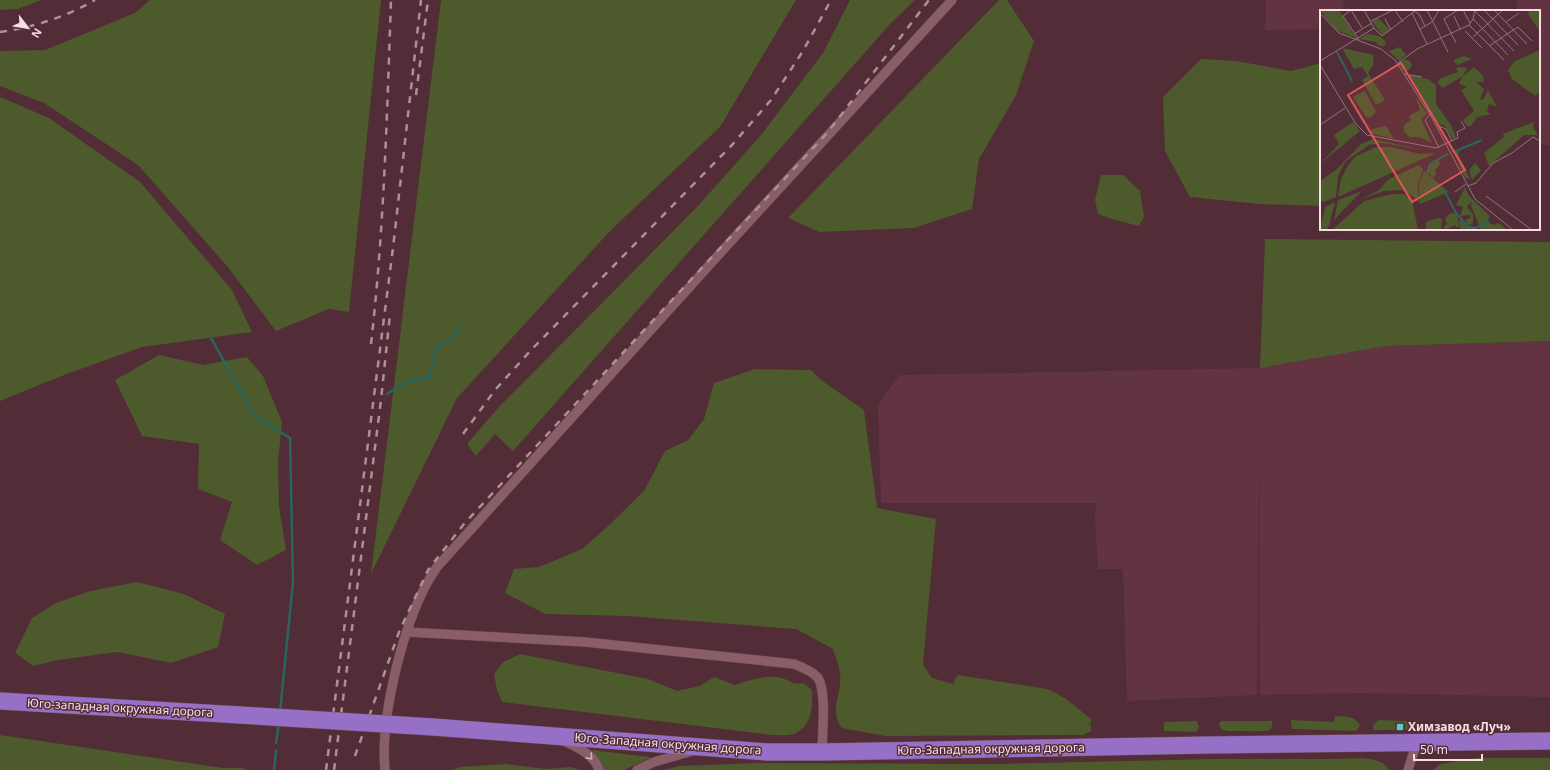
<svg xmlns="http://www.w3.org/2000/svg" width="1550" height="770" viewBox="0 0 1550 770" font-family="'Noto Sans',sans-serif">
	<rect width="100%" height="100%" fill="#522c36"/>
	<!-- built -->
	<g fill="#623441">
		<path d="M 1266,0 L 1343,0 L 1344,11 L 1321,11 L 1321,29 L 1265,30 Z"/>
		<path d="M 1517,0 L 1550,0 L 1550,145 L 1539,145 L 1539,11 L 1517,11 Z"/>
		<path d="M 1550,341 L 1550,697 L 1360,693 L 1260,695 L 1259,442 L 1257,695 L 1127,701 L 1123,569 L 1098,569 L 1095,520 L 1096,503 L 881,503 L 878,404 L 900,375 L 1260,368 L 1386,346 Z"/>
	</g>
	<!-- green -->
	<g fill="#4c5a2c">
		<path d="M 0,0 L 41,0 L 18,9 L 0,10 Z"/>
		<path d="M 150,0 L 381,0 L 349,312 L 329,309 L 276,331 L 227,266 L 138,165 L 44,103 L 0,86 L 0,51 L 45,50 L 135,13 Z"/>
		<path d="M 441,0 L 796,0 L 720,127 L 610,231 L 457,398 L 371,574 Z"/>
		<path d="M 850,0 L 915,0 L 890,24 L 513,451 L 495,434 L 476,456 L 467,444 L 498,408 L 697,207 L 761,135 L 823,53 Z"/>
		<path d="M 999,0 L 1007,0 L 1034,41 L 1016,95 L 979,159 L 972,209 L 914,228 L 819,232 L 788,218 Z"/>
		<path d="M 1201,59 L 1236,61 L 1291,71 L 1321,63 L 1321,206 L 1259,204 L 1190,197 L 1165,151 L 1163,97 Z"/>
		<path d="M 0,97 L 49,118 L 140,182 L 232,290 L 252,332 L 142,347 L 64,375 L 0,401 Z"/>
		<path d="M 1101,175 L 1123,175 L 1140,191 L 1144,217 L 1139,226 L 1115,220 L 1098,214 L 1095,200 Z"/>
		<path d="M 1265,239 L 1550,242 L 1550,341 L 1386,346 L 1260,368 Z"/>
		<path d="M 159,355 L 203,365 L 247,357 L 263,376 L 282,422 L 278,462 L 279,507 L 286,550 L 257,565 L 220,540 L 232,502 L 198,489 L 199,444 L 142,436 L 115,380 Z"/>
		<path d="M 755,369 L 811,370 L 821,380 L 864,410 L 877,508 L 936,519 L 923,665 L 932,678 L 954,684 L 954,681 L 958,675 L 1047,689 L 1054,692 L 1066,699 L 1091,719 L 1091,724 L 1088,723 L 1091,727 L 1091,731 L 1083,735 L 885,736 L 842,728 C 828,710 843,693 840,673 C 839,665 835,657 833,649 L 796,629 L 627,616 L 545,614 L 505,593 L 514,569 L 539,567 L 582,549 L 607,527 L 644,491 L 665,451 L 688,440 L 704,419 L 714,383 Z"/>
		<path d="M 137,582 L 184,594 L 225,614 L 218,647 L 171,663 L 117,652 L 58,660 L 33,666 L 15,653 L 32,618 L 56,603 L 90,591 Z"/>
		<path d="M 520,654 L 648,679 L 677,691 L 700,686 L 714,677 L 735,685 C 749,680 768,674 782,678 C 792,681 792,685 803,683 L 812,690 C 813,706 812,727 794,734 C 788,736 779,735 772,735 L 502,702 L 497,690 L 494,674 L 503,662 Z"/>
		<path d="M 1335,716 C 1346,717 1355,715 1360,726 L 1356,731 L 1292,729 L 1291,720 L 1334,722 Z"/>
		<path d="M 1378,720 L 1410,721 L 1414,725 L 1414,730 L 1373,730 L 1373,726 Z"/>
		<path d="M 1197,721 L 1199,728 L 1196,732 L 1164,731 L 1164,722 Z"/>
		<path d="M 1221,721 L 1272,721 L 1272,726 L 1270,730 L 1267,731 L 1228,731 L 1221,729 L 1219,724 Z"/>
		<path d="M 0,735 L 223,768 L 243,768 L 248,770 L 0,770 Z"/>
		<path d="M 591,750 L 650,757 L 650,758 L 624,770 L 603,770 L 597,757 Z"/>
		<path d="M 1362,758 C 1370,759 1385,760 1388,770 L 663,770 L 679,766 L 756,763 L 995,764 L 1214,759 L 1329,759 Z"/>
		<path d="M 1477,758 L 1550,758 L 1550,770 L 1433,770 L 1440,764 Z"/>
		<path d="M 506,764 L 546,769 L 571,767 L 580,770 L 453,770 L 460,767 Z"/>
	</g>
	<g fill="none" stroke-linecap="round" stroke-linejoin="round">
		<!-- stream -->
		<g stroke="#28675f" stroke-width="2.5">
			<path d="M 211,338 L 255,416 L 290,438 L 293,582 L 280,712"/>
			<path d="M 387,394 L 409,380 L 429,379 L 436,349 L 461,329"/>
			<path d="M 276,743 L 279,723"/>
			<path d="M 274,770 L 276,751"/>
		</g>
		<defs>
			<g id="street">
				<path d="M 407,632 L 585,642 L 794,664 C 802,667 812,671 818,678 C 827,692 822,735 822,752"/>
				<path d="M 564,741 C 578,748 594,754 599,770"/>
				<path d="M 385,770 C 380,719 401,636 423,591 C 427,582 432,575 437,567 L 722,251 L 952,0"/>
				<path d="M 637,770 L 654,762 L 692,751"/>
				<path d="M 1408,770 L 1417,742"/>
			</g>
			<g id="highway">
				<path d="M 0,701 L 240,715"/>
				<path d="M 433,727 L 767,752 L 822,752 L 1209,745 L 1550,741"/>
			</g>
		</defs>
		<!-- street casing -->
		<use href="#street" stroke="#6d4c55" stroke-width="10"/>
		<!-- highway casing -->
		<use href="#highway" stroke="#6d4c55" stroke-width="18"/>
		<!-- street -->
		<use href="#street" stroke="#895e69" stroke-width="9"/>
		<!-- highway -->
		<use href="#highway" stroke="#966fc7" stroke-width="17"/>
		<!-- rail -->
		<g stroke="#af9098" stroke-width="2.5" stroke-dasharray="7 7" stroke-linecap="butt">
			<path d="M 0,32 C 34,27 66,17 95,0"/>
			<path d="M 416,95 L 428,0"/>
			<path d="M 371,344 C 384,230 387,115 391,0"/>
			<path d="M 463,434 L 495,390 L 532,349 L 732,145 L 771,100 L 803,51 L 831,0"/>
			<path d="M 355,756 L 399,632 L 428,570 L 464,524 L 828,132 L 929,0"/>
			<path d="M 326,770 L 393,248 L 421,0"/>
			<path d="M 334,770 L 381,400 L 390,314"/>
		</g>
		<defs>
			<path id="highway-bridge" d="M 240,715 L 433,727"/>
		</defs>
		<!-- highway-bridge casing -->
		<use href="#highway-bridge" stroke="#6d4c55" stroke-width="18" stroke-linecap="butt"/>
		<!-- highway-bridge -->
		<use href="#highway-bridge" stroke="#966fc7" stroke-width="17"/>
	</g>
	<!-- one-way arrows -->
	<defs><path id="oneway-chevron" d="M-2-3.5L2.5 0L-2 3.5" fill="none" stroke-width="1.6" stroke-linecap="round" stroke-linejoin="round"/></defs>
	<use stroke="#d1b1b9" href="#oneway-chevron" transform="translate(590 757) rotate(47)"/>
	<!-- markers -->
	<rect fill="#59cebe" stroke="#522c36" stroke-width="1.5" x="1396" y="723" width="8" height="8" rx="2"/>
	<g text-anchor="middle" stroke-width="3" stroke-linejoin="round" paint-order="stroke">
		<!-- street labels -->
		<g font-size="12" fill="#f8dee4" stroke="#522c36">
			<text transform="translate(120 708) rotate(3)" y="4">Юго-западная окружная дорога</text>
			<text transform="translate(668 744) rotate(4)" y="4">Юго-Западная окружная дорога</text>
			<text transform="translate(991 749) rotate(-1)" y="4">Юго-Западная окружная дорога</text>
		</g>
		<!-- poi labels -->
		<g font-size="12" font-weight="bold" fill="#f8dee4" stroke="#522c36" text-anchor="start">
			<text x="1408" y="731">Химзавод «Луч»</text>
		</g>
	</g>
	<!-- overview -->
	<g transform="translate(1320 10)">
		<rect width="220" height="220" fill="#522c36"/>
		<path d="M 0,0 L 19,0 L 36,28 L 16,20 ZM 210,0 L 220,0 L 220,29 L 219,20 L 208,4 ZM 58,8 L 70,20 L 62,25 L 52,11 ZM 47,24 L 60,26 L 66,32 L 64,37 L 58,35 L 56,32 L 39,29 ZM 80,37 L 86,45 L 79,51 L 69,41 ZM 22,38 L 54,45 L 53,55 L 48,63 L 65,90 L 56,95 L 42,70 L 48,66 L 42,57 L 34,59 ZM 220,40 L 220,81 L 215,86 L 192,69 L 188,60 L 195,51 ZM 144,46 L 152,49 L 137,55 L 133,50 ZM80.5 55a5.5 5.5 0 1 1 11 0a5.5 5.5 0 1 1-11 0ZM 141,57 L 147,58 L 143,66 L 154,57 L 163,66 L 164,72 L 156,72 L 164,79 L 160,89 L 163,90 L 168,80 L 177,97 L 169,94 L 167,102 L 172,104 L 157,107 L 151,116 L 147,116 L 143,110 L 154,101 L 141,80 L 147,77 L 139,74 L 142,67 L 123,78 L 117,73 L 121,68 L 138,62 L 136,58 ZM 87,65 L 108,69 L 116,75 L 116,94 L 131,115 L 136,128 L 133,129 L 125,116 L 117,113 ZM 45,81 L 56,102 L 50,108 L 46,107 L 33,87 ZM 96,87 L 107,104 L 102,108 L 102,111 L 112,133 L 99,127 L 89,127 L 84,121 L 84,115 L 91,110 L 89,106 L 100,100 ZM 33,112 L 40,121 L 0,154 L 19,134 L 14,125 ZM 214,112 L 213,117 L 218,125 L 204,125 L 169,156 L 164,143 L 185,126 L 182,124 ZM 66,116 L 74,129 L 50,123 L 52,119 ZM 53,129 L 104,140 L 62,133 L 49,135 L 26,151 L 18,166 L 16,187 L 3,192 L 0,189 L 0,171 L 17,159 L 41,134 ZM 56,137 L 71,137 L 100,144 L 116,143 L 18,187 L 21,169 L 27,157 L 35,147 ZM 141,139 L 138,144 L 150,169 L 145,168 L 135,143 ZM 118,149 L 120,154 L 115,160 L 116,164 L 113,168 L 106,160 ZM 155,153 L 161,160 L 152,170 L 149,160 ZM 99,155 L 103,159 L 98,176 L 99,194 L 94,187 L 82,180 L 64,181 L 40,190 L 59,180 L 69,169 ZM 104,161 L 129,182 L 100,194 L 99,175 ZM 145,177 L 149,186 L 170,206 L 168,210 L 170,213 L 174,215 L 178,213 L 188,220 L 161,220 L 151,196 L 152,192 L 147,196 L 153,205 L 153,212 L 151,215 L 147,214 L 159,220 L 140,220 L 139,210 L 147,213 L 145,210 L 151,208 L 149,205 L 140,206 L 143,197 L 136,195 ZM 42,181 L 22,201 L 14,211 L 18,190 ZM 72,184 L 84,184 L 92,190 L 98,220 L 12,220 L 44,191 ZM 15,192 L 9,216 L 6,220 L 0,220 L 5,197 ZM 130,203 L 137,204 L 139,216 L 137,218 L 135,215 L 126,220 L 123,217 L 127,214 L 125,209 ZM 118,208 L 122,209 L 121,218 L 124,220 L 106,220 L 106,212 Z" fill="#4c5a2c"/>
		<path fill="none" stroke="#28675f" stroke-width="2" d="M 17,42 L 32,71M 133,142 L 162,130M 107,164 L 110,154 L 128,144M 124,180 L 136,203 L 148,217 L 156,218 L 169,212"/>
		<path fill="none" stroke="#94737c" stroke-width="1" d="M 31,0 L 23,6 L 39,30M 31,0 L 42,18M 44,0 L 54,18 L 62,26 L 96,0M 75,0 L 83,12M 107,0 L 128,42M 143,0 L 150,13M 164,0 L 198,35M 174,0 L 207,34M 94,1 L 99,4 L 105,16M 155,1 L 194,41M 0,3 L 19,23 L 61,39 L 75,50 L 112,108 L 155,189 L 193,220M 92,3 L 107,34M 134,6 L 140,19M 65,9 L 71,20M 153,9 L 188,45M 51,11 L 73,0M 186,12 L 199,3M 149,15 L 184,50M 100,19 L 112,12 L 119,0M 145,21 L 162,38M 34,24 L 52,13M 153,27 L 183,0M 136,33 L 124,9 L 138,0M 169,36 L 198,17 L 212,31M 0,51 L 54,18M 78,53 L 97,39 L 149,15 L 153,9 L 155,0M 0,55 L 36,114 L 47,125 L 116,138 L 138,128 L 137,122 L 145,118 L 141,111M 84,64 L 102,67M 110,104 L 105,110 L 119,138M 0,115 L 25,98M 117,115 L 126,119 L 132,131M 148,176 L 156,173 L 173,153 L 192,143 L 213,127 L 220,131M 135,182 L 146,174M 166,186 L 212,220"/>
		<path fill="#de5657" fill-opacity="0.15" stroke="#de5657" stroke-width="2" d="M 81,53 L 145,160 L 92,192 L 28,85 Z"/>
		<rect width="220" height="220" fill="none" stroke="#f8dee4" stroke-width="2"/>
	</g>
	<!-- north arrow -->
	<g transform="translate(28 28) rotate(121)" stroke="#522c36" stroke-width="3" paint-order="stroke">
	<path d="M0-3L7 15L0 10L-7 15Z" fill="#f8dee4"/>
	<text y="-6" font-size="11" font-weight="bold" text-anchor="middle" fill="#f8dee4">N</text>
	</g>
	<!-- scale -->
	<path d="M1414 754v6h68v-6" fill="none" stroke="#f8dee4" stroke-width="2"/>
	<text x="1420" y="754" font-size="12" fill="#f8dee4" stroke="#522c36" stroke-width="3" paint-order="stroke">50 m</text>
</svg>
